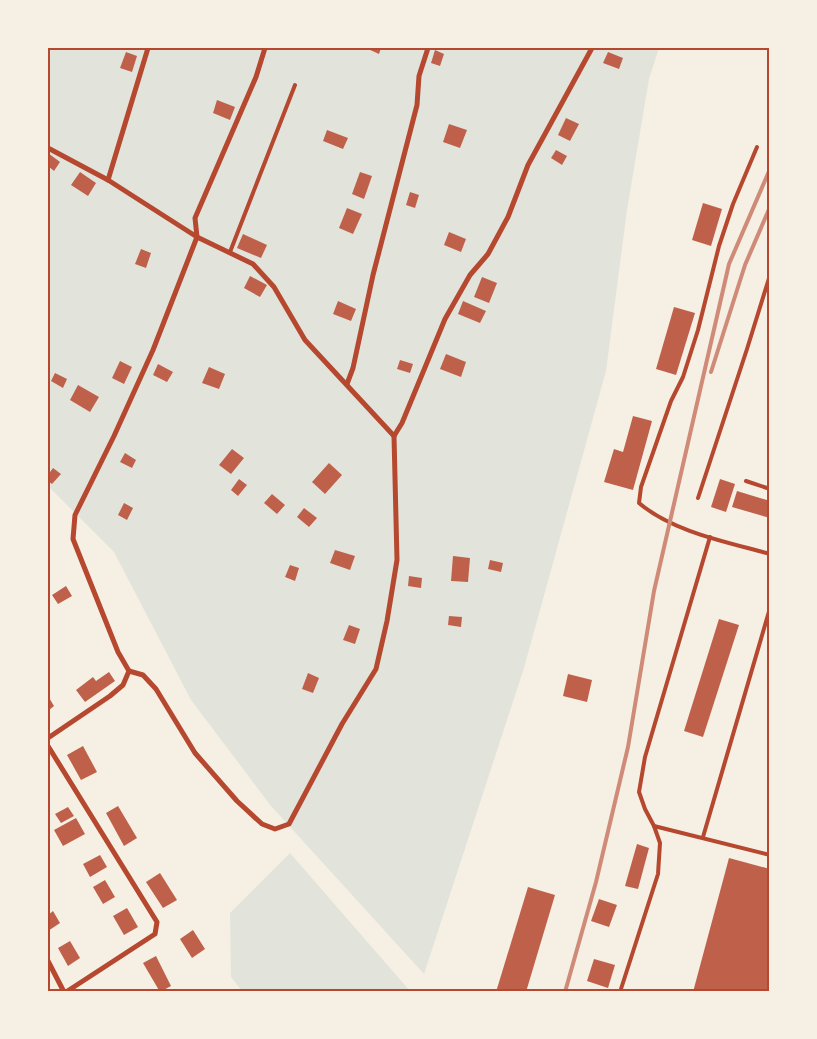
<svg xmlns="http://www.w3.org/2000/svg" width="817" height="1039" viewBox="0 0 817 1039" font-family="Spectral,serif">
	<rect width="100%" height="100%" fill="#f6efe4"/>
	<!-- green -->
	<g fill="#e2e4dc">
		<path d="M 48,48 L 659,48 L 649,79 L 627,210 L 606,371 L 524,668 L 424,974 L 271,806 L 191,700 L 114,552 L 48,486 Z"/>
		<path d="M 290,853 L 410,991 L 242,991 L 231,977 L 230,913 Z"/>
	</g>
	<!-- building -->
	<g fill="#bf614a">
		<path d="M 368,48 L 381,48 L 379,54 L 368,49 Z"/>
		<path d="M 435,50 L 444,54 L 440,66 L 431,63 Z"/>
		<path d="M 126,52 L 137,56 L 132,72 L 120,68 Z"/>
		<path d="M 608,52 L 623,58 L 619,69 L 603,63 Z"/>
		<path d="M 217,100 L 235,107 L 230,120 L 213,113 Z"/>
		<path d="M 566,118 L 579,124 L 570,141 L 558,135 Z"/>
		<path d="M 449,124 L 467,130 L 460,148 L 443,142 Z"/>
		<path d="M 327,130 L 348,138 L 343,149 L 323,141 Z"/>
		<path d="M 556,150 L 567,156 L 562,165 L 551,158 Z"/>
		<path d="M 48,153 L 60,162 L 54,171 L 48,166 Z"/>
		<path d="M 80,172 L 96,183 L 88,196 L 71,185 Z"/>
		<path d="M 360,172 L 372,176 L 364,199 L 352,194 Z"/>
		<path d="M 410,192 L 419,195 L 415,208 L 406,205 Z"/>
		<path d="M 703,203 L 722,209 L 711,246 L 692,240 Z"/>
		<path d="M 347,208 L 362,214 L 353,234 L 339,228 Z"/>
		<path d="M 449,232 L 466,239 L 461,252 L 444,245 Z"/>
		<path d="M 243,234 L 267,245 L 261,258 L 237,248 Z"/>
		<path d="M 141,249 L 151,253 L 146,268 L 135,264 Z"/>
		<path d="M 250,276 L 267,285 L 260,297 L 244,288 Z"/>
		<path d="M 482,277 L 497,283 L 489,303 L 474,297 Z"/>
		<path d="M 338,301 L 356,309 L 351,321 L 333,314 Z"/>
		<path d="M 463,301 L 486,311 L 480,323 L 458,314 Z"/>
		<path d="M 674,307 L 695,313 L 676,375 L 656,369 Z"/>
		<path d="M 446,354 L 466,362 L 461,377 L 440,369 Z"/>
		<path d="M 400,360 L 413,364 L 410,373 L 397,369 Z"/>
		<path d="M 120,361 L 132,367 L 124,384 L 112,378 Z"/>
		<path d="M 158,364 L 173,372 L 167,382 L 153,375 Z"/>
		<path d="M 209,367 L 225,374 L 219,389 L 202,383 Z"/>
		<path d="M 55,373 L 67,379 L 63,388 L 51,381 Z"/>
		<path d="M 78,385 L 99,397 L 90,412 L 70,400 Z"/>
		<path d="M 633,416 L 652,421 L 633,490 L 604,482 L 614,449 L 623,452 Z"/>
		<path d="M 232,449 L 244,458 L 231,474 L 219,465 Z"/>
		<path d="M 125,453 L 136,460 L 132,468 L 120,462 Z"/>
		<path d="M 329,463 L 342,475 L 325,494 L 312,482 Z"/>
		<path d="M 53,468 L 61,474 L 52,484 L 48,481 L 48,475 Z"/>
		<path d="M 239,479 L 247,485 L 238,496 L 231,490 Z"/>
		<path d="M 720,479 L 735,484 L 726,512 L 711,507 Z"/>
		<path d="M 737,491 L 770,501 L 770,518 L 732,507 Z"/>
		<path d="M 272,494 L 285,505 L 277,514 L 264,503 Z"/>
		<path d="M 124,503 L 133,508 L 127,520 L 118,515 Z"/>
		<path d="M 304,508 L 317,518 L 309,527 L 297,517 Z"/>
		<path d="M 335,550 L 355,556 L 350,570 L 330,563 Z"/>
		<path d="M 453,556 L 470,558 L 468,582 L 451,581 Z"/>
		<path d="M 490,560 L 503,563 L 501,572 L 488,569 Z"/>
		<path d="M 290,565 L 299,568 L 295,581 L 285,577 Z"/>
		<path d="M 409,576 L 422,578 L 421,588 L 408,586 Z"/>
		<path d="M 66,586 L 72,596 L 58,604 L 52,595 Z"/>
		<path d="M 449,616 L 462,617 L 461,627 L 448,625 Z"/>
		<path d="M 719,619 L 739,625 L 703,737 L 684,731 Z"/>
		<path d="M 349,625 L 360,629 L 355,644 L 343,640 Z"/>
		<path d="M 109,672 L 115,681 L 85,702 L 76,690 L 93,677 L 96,681 Z"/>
		<path d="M 308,673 L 319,678 L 313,693 L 302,689 Z"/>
		<path d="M 568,674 L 592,680 L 587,702 L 563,696 Z"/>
		<path d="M 48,696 L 54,706 L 48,711 Z"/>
		<path d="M 83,746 L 97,772 L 81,780 L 67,755 Z"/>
		<path d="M 118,806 L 137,838 L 124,846 L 106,813 Z"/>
		<path d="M 68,807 L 74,816 L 61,823 L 55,814 Z"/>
		<path d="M 76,818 L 85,834 L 63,846 L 54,830 Z"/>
		<path d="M 637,844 L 649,848 L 638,889 L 625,886 Z"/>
		<path d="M 100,855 L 107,867 L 90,877 L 83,864 Z"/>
		<path d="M 729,858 L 770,869 L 770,992 L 693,992 Z"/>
		<path d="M 160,873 L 177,900 L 163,908 L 146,882 Z"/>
		<path d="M 105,880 L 115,897 L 103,904 L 93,887 Z"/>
		<path d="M 528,887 L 555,895 L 526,992 L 496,992 Z"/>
		<path d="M 599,899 L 617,905 L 609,927 L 591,921 Z"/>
		<path d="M 127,908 L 138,927 L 124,935 L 113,916 Z"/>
		<path d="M 53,911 L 60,923 L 48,931 L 48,915 Z"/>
		<path d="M 193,930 L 205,949 L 192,958 L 180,939 Z"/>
		<path d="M 70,941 L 80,958 L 68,966 L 58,948 Z"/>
		<path d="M 156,956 L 171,986 L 160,992 L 143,963 Z"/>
		<path d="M 594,959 L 615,965 L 608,988 L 587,981 Z"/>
	</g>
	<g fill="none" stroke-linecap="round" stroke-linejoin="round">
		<!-- service -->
		<g stroke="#b5482f" stroke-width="4">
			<path d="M 757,147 L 733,204 L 719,246 L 698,330 L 683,377 L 671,401 L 641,487 L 639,503 C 673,532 727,542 770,554"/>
			<path d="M 230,252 L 295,85"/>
			<path d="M 746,481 L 770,489"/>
			<path d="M 698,498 L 747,349 L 770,275"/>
			<path d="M 654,826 L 770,855"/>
			<path d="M 703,837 L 770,608"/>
			<path d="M 620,992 L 658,874 L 660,843 L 654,826 L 645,809 L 639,792 L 645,757 L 710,537"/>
		</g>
		<!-- minor -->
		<g stroke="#b5482f" stroke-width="5">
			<path d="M 48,148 L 108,180 L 197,237 L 253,264 L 274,287 L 305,340 L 394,436"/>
			<path d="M 108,180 L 148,48"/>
			<path d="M 347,384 L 353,368 L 373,275 L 417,105 L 419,76 L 428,48"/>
			<path d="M 129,671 L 143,675 L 156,689 L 195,753 L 237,801 L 262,824 L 275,829 L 289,824 L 342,724 L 376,669 L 387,621 L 397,560 L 394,436 L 402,423 L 445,319 L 470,275 L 488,254 L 508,217 L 528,165 L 592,48"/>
			<path d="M 48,738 L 110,696 L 123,685 L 129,671 L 118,652 L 73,539 L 75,515 L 114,436 L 153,350 L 197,237 L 195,218 L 256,77 L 265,48"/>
			<path d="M 48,746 L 157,922 L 155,934 L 66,992"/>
			<path d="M 48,961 L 64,992"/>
		</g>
		<!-- rail -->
		<g stroke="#cf8b77" stroke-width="4">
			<path d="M 711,372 L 745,265 L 770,207"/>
			<path d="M 565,992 L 596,882 L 628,747 L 654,591 L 729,264 L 770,169"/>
		</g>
	</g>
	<!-- border -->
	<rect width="817" height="1039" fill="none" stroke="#f6efe4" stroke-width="98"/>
	<rect x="49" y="49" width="719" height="941" fill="none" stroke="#b5482f" stroke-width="2"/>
</svg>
